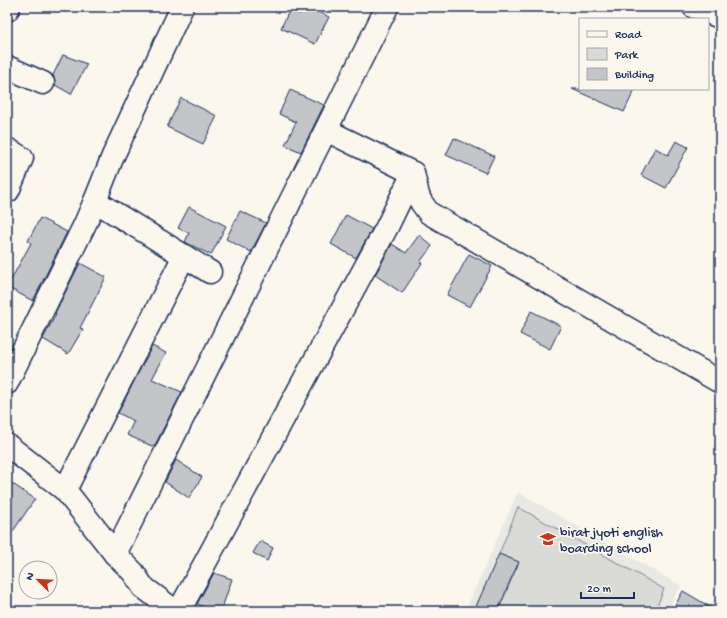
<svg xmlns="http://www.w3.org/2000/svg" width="727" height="618" viewBox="0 0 727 618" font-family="'Gochi Hand',sans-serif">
	<rect width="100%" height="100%" fill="#fbf7ec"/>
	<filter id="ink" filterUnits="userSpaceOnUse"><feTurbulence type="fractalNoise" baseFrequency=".025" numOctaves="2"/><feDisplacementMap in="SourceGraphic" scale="8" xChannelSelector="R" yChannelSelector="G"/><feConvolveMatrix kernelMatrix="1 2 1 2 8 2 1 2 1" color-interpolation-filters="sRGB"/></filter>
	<g filter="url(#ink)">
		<!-- built -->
		<path fill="#eae8e2" d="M 518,492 L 681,586 L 667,611 L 465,611 Z"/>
		<!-- green -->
		<path fill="#dadad7" stroke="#7a849a" d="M 518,507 L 664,589 L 655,611 L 498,611 L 519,562 L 499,554 Z"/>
		<!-- building -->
		<g fill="#c3c5c9" stroke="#1b2f5e">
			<path d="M 303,7 L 309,7 L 329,17 L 315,44 L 281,28 L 290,9 L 300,14 Z"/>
			<path d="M 63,55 L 87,64 L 71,94 L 55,85 L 55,81 L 53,75 Z"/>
			<path d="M 572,89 L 635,89 L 624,112 Z"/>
			<path d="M 290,90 L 324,105 L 301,152 L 285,145 L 296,122 L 279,114 Z"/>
			<path d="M 181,98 L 217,116 L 203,144 L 167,127 Z"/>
			<path d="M 454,138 L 494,156 L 486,173 L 446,155 Z"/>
			<path d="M 676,141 L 688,147 L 666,188 L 641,175 L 655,148 L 668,155 Z"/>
			<path d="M 189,207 L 226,226 L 211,255 L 185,242 L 189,233 L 178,228 Z"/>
			<path d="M 240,211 L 266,223 L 251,252 L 226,239 Z"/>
			<path d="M 346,215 L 372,229 L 356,258 L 331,244 Z"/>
			<path d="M 40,218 L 67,232 L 33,301 L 7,287 L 31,243 L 28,241 Z"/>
			<path d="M 419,235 L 432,246 L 420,262 L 422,263 L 402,293 L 375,275 L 392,244 L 406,253 Z"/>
			<path d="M 469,254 L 492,266 L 470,307 L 447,295 Z"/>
			<path d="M 80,263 L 106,277 L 80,328 L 83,329 L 68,354 L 43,339 L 56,314 L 55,313 Z"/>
			<path d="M 531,311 L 561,326 L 550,349 L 520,334 Z"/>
			<path d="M 152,346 L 166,353 L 152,379 L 182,392 L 154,447 L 127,435 L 134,421 L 118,413 Z"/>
			<path d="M 176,460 L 202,477 L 189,498 L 165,482 Z"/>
			<path d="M 7,480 L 35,499 L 7,540 Z"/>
			<path d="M 260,541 L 273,548 L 267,561 L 253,553 Z"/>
			<path d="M 499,554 L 519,562 L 510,581 L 498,611 L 474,611 Z"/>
			<path d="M 214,573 L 232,579 L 221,611 L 215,611 L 197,604 Z"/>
			<path d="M 683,591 L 717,611 L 672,611 Z"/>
		</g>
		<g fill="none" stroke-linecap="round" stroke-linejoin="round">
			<defs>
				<g id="minor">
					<path d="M 694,7 L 720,17"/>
					<path d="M 7,10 L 9,7"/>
					<path d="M 7,67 L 43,83"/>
					<path d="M 326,130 L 413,173"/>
					<path d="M 7,149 L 22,158 L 8,191"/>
					<path d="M 95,201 L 113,156 L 182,7"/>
					<path d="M 7,383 L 85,224 L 95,201 L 210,272"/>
					<path d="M 7,445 L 65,490 L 115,554 L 133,572 L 143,587 L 175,611"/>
					<path d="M 65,490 L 184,256"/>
					<path d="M 115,554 L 387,7"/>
					<path d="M 179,611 L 387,227 L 413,173 L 418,195 L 421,202 L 429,213 L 720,382"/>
				</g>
			</defs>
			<!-- minor casing -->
			<use href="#minor" stroke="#1b2f5e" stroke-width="25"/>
			<!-- minor -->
			<use href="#minor" stroke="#fbf7ec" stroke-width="22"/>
		</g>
	</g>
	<!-- icons -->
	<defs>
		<symbol id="school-bare" viewBox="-9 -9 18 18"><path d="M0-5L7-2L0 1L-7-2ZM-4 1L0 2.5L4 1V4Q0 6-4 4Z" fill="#c8321e" stroke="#fbf7ec" stroke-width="2.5" paint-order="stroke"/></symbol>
	</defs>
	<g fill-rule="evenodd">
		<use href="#school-bare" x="537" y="528" width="22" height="22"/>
	</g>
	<g text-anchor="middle" stroke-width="3.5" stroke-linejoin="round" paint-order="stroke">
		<!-- poi labels -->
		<g font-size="14" fill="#1b2f5e" stroke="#fbf7ec" text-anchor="start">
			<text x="560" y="536">birat jyoti english<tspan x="560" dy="16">boarding school</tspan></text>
		</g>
	</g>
	<!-- margin -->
	<rect width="727" height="618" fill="none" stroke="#fbf7ec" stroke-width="24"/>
	<rect x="12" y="12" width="703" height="594" fill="none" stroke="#1b2f5e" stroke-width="1.5" filter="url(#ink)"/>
	<!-- legend -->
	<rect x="579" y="18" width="130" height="72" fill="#fbf7ec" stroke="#a1a7b3"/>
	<rect x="587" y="31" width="20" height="6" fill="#fbf7ec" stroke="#a1a7b3"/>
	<text x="615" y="38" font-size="12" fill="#1b2f5e">Road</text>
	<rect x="587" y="48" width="20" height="12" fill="#dadad7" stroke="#a1a7b3"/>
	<text x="615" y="58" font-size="12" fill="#1b2f5e">Park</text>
	<rect x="587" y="68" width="20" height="12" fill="#c3c5c9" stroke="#a1a7b3"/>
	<text x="615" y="78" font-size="12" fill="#1b2f5e">Building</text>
	<!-- north arrow -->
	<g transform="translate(38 580) rotate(294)"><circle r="19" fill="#fbf7ec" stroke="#a1a7b3"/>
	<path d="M0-3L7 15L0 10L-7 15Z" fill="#c8321e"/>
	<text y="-6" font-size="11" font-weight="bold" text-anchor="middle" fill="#1b2f5e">N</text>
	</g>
	<!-- scale -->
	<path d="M581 592v6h53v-6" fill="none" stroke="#1b2f5e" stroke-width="2"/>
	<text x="587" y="592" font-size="12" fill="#1b2f5e" stroke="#fbf7ec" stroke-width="3" paint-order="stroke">20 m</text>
</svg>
